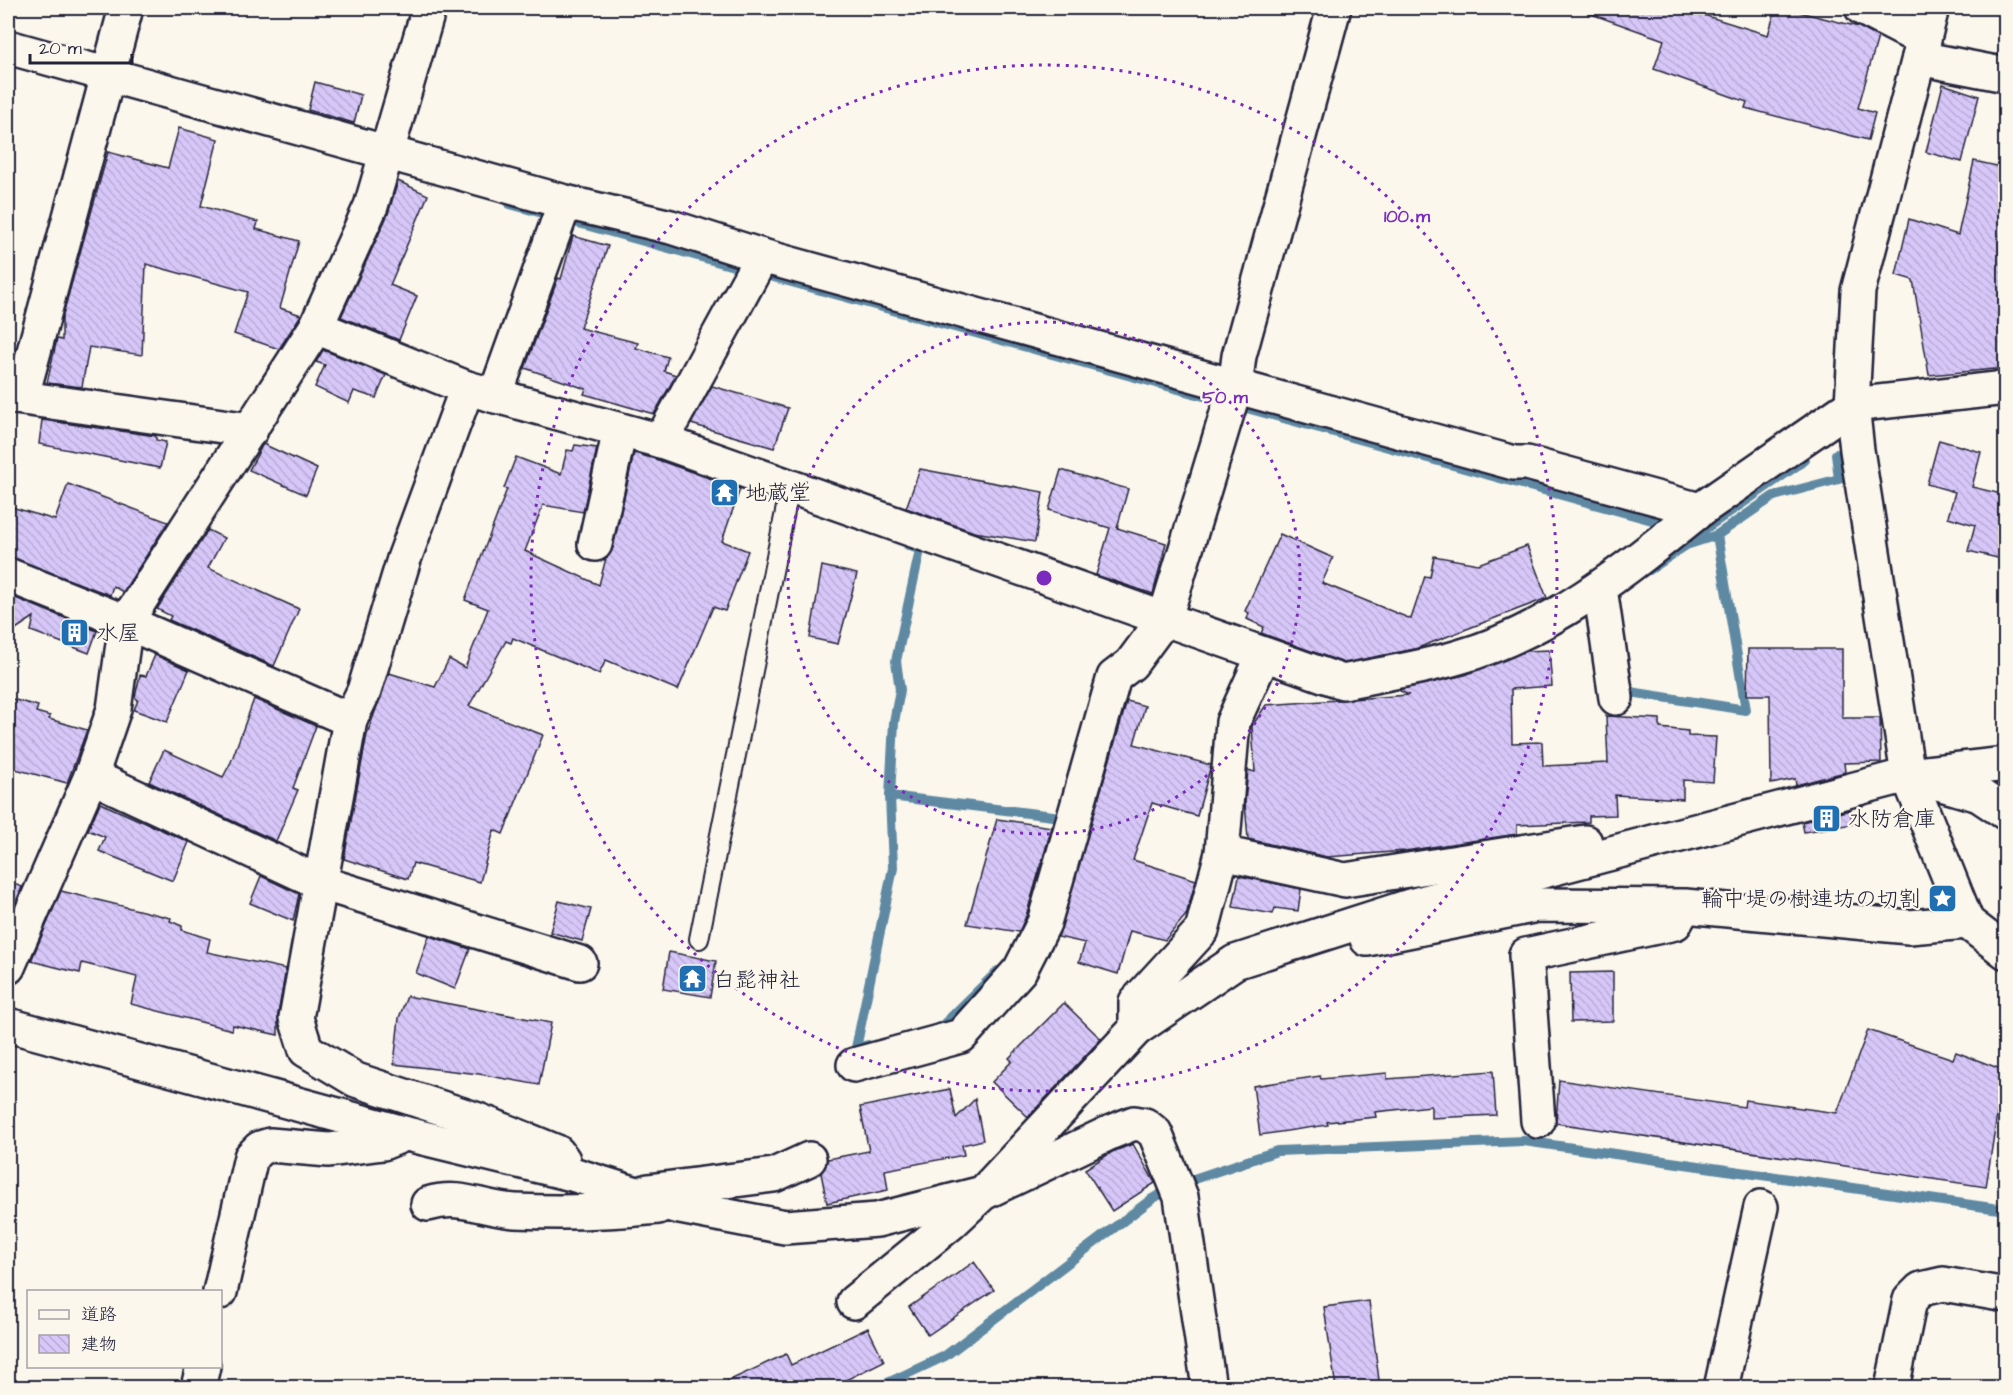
<svg xmlns="http://www.w3.org/2000/svg" width="2013" height="1395" viewBox="0 0 2013 1395" font-family="'Architects Daughter','Klee One',sans-serif">
	<defs>
		<pattern id="building-back-hatch" width="6" height="6" patternUnits="userSpaceOnUse" patternTransform="scale(1.5)"><rect width="6" height="6" fill="#d7c7f8"/><path d="M-1 5l2 2M0 0l6 6M5-1l2 2" fill="none" stroke="#b8abd6"/></pattern>
	</defs>
	<rect width="100%" height="100%" fill="#fbf7ec"/>
	<filter id="ink" filterUnits="userSpaceOnUse"><feTurbulence type="fractalNoise" baseFrequency=".0167" numOctaves="2"/><feDisplacementMap in="SourceGraphic" scale="12" xChannelSelector="R" yChannelSelector="G"/><feConvolveMatrix kernelMatrix="1 2 1 2 8 2 1 2 1" color-interpolation-filters="sRGB"/></filter>
	<g filter="url(#ink)">
		<g fill="none" stroke-linecap="round" stroke-linejoin="round">
			<!-- stream -->
			<g stroke="#5e89a3" stroke-width="10">
				<path d="M 510,204 L 1699,533 L 1805,460"/>
				<path d="M 1649,570 L 1686,545 L 1717,535 L 1774,496 L 1839,479 L 1836,454"/>
				<path d="M 1624,691 L 1746,710 L 1717,535"/>
				<path d="M 890,796 L 1061,817"/>
				<path d="M 935,1029 L 943,1025 L 998,971"/>
				<path d="M 868,1045 L 856,1048 L 893,868 L 890,796 L 894,722 L 900,690 L 896,661 L 920,550 L 908,545"/>
				<path d="M 877,1388 L 945,1356 L 1152,1199 L 1176,1185 L 1277,1151 L 1524,1141 L 2006,1210"/>
			</g>
		</g>
		<!-- building -->
		<g fill="url(#building-back-hatch)" stroke="#22223b" stroke-width="1.5">
			<path d="M 1584,8 L 1681,8 L 1768,35 L 1776,8 L 1783,8 L 1859,27 L 1878,37 L 1858,108 L 1875,113 L 1868,140 L 1745,108 L 1747,102 L 1654,69 L 1664,40 L 1583,11 Z"/>
			<path d="M 315,82 L 361,95 L 354,123 L 308,110 Z"/>
			<path d="M 1943,84 L 1979,96 L 1962,162 L 1926,152 Z"/>
			<path d="M 179,128 L 218,139 L 201,206 L 258,222 L 256,229 L 299,241 L 280,308 L 301,315 L 299,318 L 279,349 L 234,334 L 248,292 L 146,264 L 142,355 L 89,347 L 82,387 L 47,383 L 57,339 L 62,340 L 62,318 L 108,152 L 168,168 Z"/>
			<path d="M 1974,161 L 2006,168 L 2006,368 L 1929,375 L 1913,280 L 1896,275 L 1909,219 L 1958,235 Z"/>
			<path d="M 398,181 L 428,195 L 390,285 L 417,296 L 399,340 L 341,317 L 388,214 Z"/>
			<path d="M 573,236 L 608,246 L 580,328 L 638,343 L 636,348 L 668,357 L 664,371 L 676,375 L 654,414 L 584,394 L 586,389 L 525,368 L 558,278 L 561,279 Z"/>
			<path d="M 323,350 L 386,375 L 376,398 L 354,391 L 349,403 L 315,387 L 325,365 L 316,362 Z"/>
			<path d="M 712,386 L 788,408 L 774,448 L 691,424 Z"/>
			<path d="M 42,420 L 156,436 L 156,440 L 166,442 L 160,468 L 39,444 Z"/>
			<path d="M 1939,440 L 1981,452 L 1972,487 L 2006,495 L 2006,560 L 1968,551 L 1975,525 L 1948,517 L 1955,492 L 1927,484 Z"/>
			<path d="M 263,444 L 317,469 L 306,495 L 249,470 Z"/>
			<path d="M 575,445 L 597,448 L 583,512 L 543,505 L 525,551 L 599,585 L 606,558 L 613,548 L 634,453 L 655,459 L 740,489 L 722,541 L 748,551 L 725,611 L 713,607 L 678,690 L 606,660 L 599,674 L 513,638 L 511,643 L 506,641 L 469,706 L 543,735 L 503,834 L 494,830 L 480,882 L 413,863 L 408,879 L 344,859 L 367,734 L 389,673 L 435,687 L 449,659 L 465,668 L 488,609 L 465,600 L 507,489 L 504,488 L 516,457 L 561,474 L 567,450 L 573,451 Z"/>
			<path d="M 920,469 L 1043,492 L 1035,542 L 974,532 L 906,508 Z"/>
			<path d="M 1061,470 L 1128,489 L 1117,528 L 1166,543 L 1153,594 L 1096,575 L 1110,528 L 1049,510 Z"/>
			<path d="M 68,484 L 168,522 L 123,592 L 113,586 L 110,595 L 8,557 L 8,506 L 55,520 Z"/>
			<path d="M 208,530 L 224,538 L 208,568 L 299,609 L 274,666 L 169,620 L 171,616 L 157,609 Z"/>
			<path d="M 1280,534 L 1333,558 L 1322,583 L 1411,619 L 1425,576 L 1430,577 L 1434,556 L 1478,564 L 1527,546 L 1547,598 L 1415,649 L 1344,663 L 1261,633 L 1264,627 L 1247,619 L 1249,613 L 1245,611 Z"/>
			<path d="M 822,566 L 857,574 L 838,644 L 810,638 Z"/>
			<path d="M 8,595 L 97,631 L 89,653 L 31,631 L 34,617 L 8,634 Z"/>
			<path d="M 1748,649 L 1842,649 L 1842,718 L 1880,718 L 1881,762 L 1844,763 L 1845,772 L 1796,785 L 1795,779 L 1771,784 L 1770,695 L 1747,695 Z"/>
			<path d="M 1549,650 L 1552,686 L 1511,689 L 1512,743 L 1542,742 L 1543,766 L 1608,763 L 1606,716 L 1660,719 L 1660,728 L 1688,731 L 1688,736 L 1716,737 L 1713,782 L 1683,780 L 1683,799 L 1615,795 L 1616,815 L 1589,816 L 1589,822 L 1517,825 L 1517,834 L 1405,851 L 1327,857 L 1248,839 L 1245,803 L 1248,770 L 1255,772 L 1252,726 L 1266,705 L 1409,695 L 1398,690 L 1465,675 L 1526,651 Z"/>
			<path d="M 155,655 L 189,670 L 167,722 L 134,710 L 138,700 L 135,697 L 140,675 L 146,676 Z"/>
			<path d="M 8,698 L 38,706 L 36,712 L 50,716 L 49,719 L 87,730 L 67,783 L 8,767 Z"/>
			<path d="M 254,699 L 316,726 L 293,788 L 298,790 L 276,841 L 149,782 L 164,750 L 223,777 L 231,762 Z"/>
			<path d="M 1127,701 L 1145,706 L 1134,744 L 1211,765 L 1197,816 L 1152,803 L 1133,860 L 1196,880 L 1186,915 L 1165,940 L 1130,931 L 1118,974 L 1079,962 L 1085,943 L 1058,937 Z"/>
			<path d="M 100,803 L 189,842 L 173,881 L 99,851 L 105,837 L 88,830 Z"/>
			<path d="M 1850,810 L 1853,824 L 1804,832 L 1802,822 Z"/>
			<path d="M 997,819 L 1052,827 L 1026,916 L 1019,932 L 967,924 Z"/>
			<path d="M 261,876 L 299,894 L 293,921 L 250,903 Z"/>
			<path d="M 1239,876 L 1301,889 L 1298,911 L 1275,908 L 1273,914 L 1233,907 Z"/>
			<path d="M 8,882 L 22,887 L 8,921 Z"/>
			<path d="M 61,891 L 171,918 L 170,921 L 182,926 L 182,930 L 210,939 L 207,952 L 286,969 L 278,1015 L 278,1035 L 233,1025 L 232,1030 L 131,1004 L 137,977 L 82,963 L 80,973 L 31,961 Z"/>
			<path d="M 559,901 L 591,909 L 582,941 L 550,932 Z"/>
			<path d="M 429,936 L 470,949 L 455,989 L 416,973 Z"/>
			<path d="M 669,952 L 716,961 L 710,997 L 663,989 Z"/>
			<path d="M 1613,972 L 1613,1021 L 1571,1022 L 1570,973 Z"/>
			<path d="M 407,996 L 551,1023 L 539,1085 L 479,1074 L 394,1064 L 399,1018 Z"/>
			<path d="M 1064,1003 L 1101,1039 L 1028,1117 L 992,1082 L 1012,1061 L 1009,1058 Z"/>
			<path d="M 1868,1030 L 1953,1059 L 1956,1052 L 2006,1071 L 2006,1117 L 1997,1115 L 1986,1187 L 1556,1123 L 1559,1080 L 1744,1107 L 1745,1100 L 1837,1113 Z"/>
			<path d="M 1493,1071 L 1496,1115 L 1431,1118 L 1431,1106 L 1375,1112 L 1376,1117 L 1327,1122 L 1328,1125 L 1260,1135 L 1253,1086 L 1320,1076 L 1321,1079 L 1387,1073 L 1387,1079 Z"/>
			<path d="M 950,1089 L 956,1118 L 975,1099 L 983,1140 L 962,1145 L 964,1155 L 885,1170 L 888,1190 L 827,1203 L 821,1173 L 828,1159 L 869,1151 L 860,1107 Z"/>
			<path d="M 1133,1144 L 1155,1183 L 1112,1211 L 1085,1169 L 1112,1152 Z"/>
			<path d="M 974,1262 L 994,1290 L 928,1335 L 909,1307 Z"/>
			<path d="M 1369,1301 L 1380,1388 L 1336,1388 L 1324,1307 Z"/>
			<path d="M 868,1328 L 884,1361 L 830,1388 L 713,1388 L 786,1354 L 791,1365 Z"/>
		</g>
		<g fill="none" stroke-linecap="round" stroke-linejoin="round">
			<defs>
				<path id="service" d="M 699,939 L 790,487"/>
				<g id="minor">
					<path d="M 1862,8 L 1924,40"/>
					<path d="M 8,47 L 565,202 L 671,227 L 762,256 L 1514,463 L 1527,463 L 1700,510 L 1852,405 L 2006,388"/>
					<path d="M 1919,58 L 2006,75"/>
					<path d="M 316,327 L 467,388 L 661,441 L 1343,682 C 1382,674 1422,668 1459,657 C 1551,631 1628,568 1700,510"/>
					<path d="M 467,388 L 404,559 L 364,691 L 350,720 L 296,1018 L 306,1050 L 356,1080 L 478,1120 L 557,1152 L 563,1160"/>
					<path d="M 8,396 L 251,430"/>
					<path d="M 22,396 L 126,8"/>
					<path d="M 495,396 L 565,202"/>
					<path d="M 661,441 L 762,256"/>
					<path d="M 595,544 L 620,430"/>
					<path d="M 8,575 L 126,622 L 350,720"/>
					<path d="M 1600,588 L 1616,698"/>
					<path d="M 91,776 L 321,883 L 580,963"/>
					<path d="M 1924,779 L 1979,795 L 2006,813"/>
					<path d="M 1222,853 L 1345,880 L 1585,842"/>
					<path d="M 1367,939 L 1537,905 L 1685,906 L 1909,927 L 1967,922"/>
					<path d="M 8,967 L 91,776 L 114,709 L 126,622 L 316,327 L 371,206 L 429,8"/>
					<path d="M 8,1025 L 407,1134 L 572,1174 L 675,1206 L 785,1227 L 877,1220 L 983,1193 L 1136,1029 L 1235,962 L 1410,906 L 1908,775 L 2006,764"/>
					<path d="M 1136,1029 L 1136,1002 L 1202,930 L 1222,853 L 1233,722 L 1263,656"/>
					<path d="M 854,1065 L 961,1036 L 1020,970 L 1044,923 L 1114,677 L 1131,664 L 1165,618 L 1235,387 L 1239,356 L 1334,8"/>
					<path d="M 1538,1121 L 1526,955 L 1675,923 L 1683,909"/>
					<path d="M 648,1191 L 774,1175 L 809,1159"/>
					<path d="M 428,1204 C 461,1194 482,1209 515,1211 C 563,1213 610,1212 658,1207"/>
					<path d="M 220,1292 L 251,1157 L 260,1148 L 270,1145 L 329,1150 L 383,1143 L 405,1134"/>
					<path d="M 854,1302 L 951,1223 L 983,1193 L 1109,1133 L 1134,1123 L 1145,1125 L 1155,1133 L 1181,1197 L 1209,1388"/>
					<path d="M 198,1388 L 203,1366"/>
					<path d="M 1721,1388 L 1761,1207"/>
					<path d="M 1892,1388 L 1910,1300 L 1921,1289 L 1943,1284 L 2006,1295"/>
				</g>
				<path id="tertiary" d="M 1932,8 L 1858,291 L 1852,405 L 1857,450 L 1908,775 L 1967,922 L 2006,952"/>
			</defs>
			<!-- service casing -->
			<use href="#service" stroke="#22223b" stroke-width="22"/>
			<!-- minor casing -->
			<use href="#minor" stroke="#22223b" stroke-width="38"/>
			<!-- tertiary casing -->
			<use href="#tertiary" stroke="#22223b" stroke-width="38"/>
			<!-- service -->
			<use href="#service" stroke="#fbf7ec" stroke-width="18"/>
			<!-- minor -->
			<use href="#minor" stroke="#fbf7ec" stroke-width="33"/>
			<!-- tertiary -->
			<use href="#tertiary" stroke="#fbf7ec" stroke-width="33"/>
		</g>
	</g>
	<!-- distance rings -->
	<g fill="none" stroke="#7b2cbf" stroke-width="3" stroke-dasharray="3 6">
		<circle cx="1044" cy="578" r="256"/>
		<circle cx="1044" cy="578" r="513"/>
	</g>
	<!-- icons -->
	<defs>
		<symbol id="temple-square" viewBox="-11 -11 22 22"><rect x="-9" y="-9" width="18" height="18" rx="4" fill="#1f6fb2" stroke="#fbf7ec"/><path d="M0-6L5-2H3V0L6.5 2.5H4V6H1.5V3h-3V6H-4V2.5H-6.5L-3 0V-2H-5Z" fill="#fff"/></symbol>
		<symbol id="building-square" viewBox="-11 -11 22 22"><rect x="-9" y="-9" width="18" height="18" rx="4" fill="#1f6fb2" stroke="#fbf7ec"/><path d="M-4-6H4V6H1V3H-1V6H-4ZM-2.5-4.3h1.7v1.8h-1.7ZM.8-4.3h1.7v1.8H.8ZM-2.5-1h1.7V.8h-1.7ZM.8-1h1.7V.8H.8Z" fill="#fff"/></symbol>
		<symbol id="sight-square" viewBox="-11 -11 22 22"><rect x="-9" y="-9" width="18" height="18" rx="4" fill="#1f6fb2" stroke="#fbf7ec"/><path d="M0-6L1.8-2.2L6-1.7L2.9 1.2L3.7 5.4L0 3.3L-3.7 5.4L-2.9 1.2L-6-1.7L-1.8-2.2Z" fill="#fff"/></symbol>
	</defs>
	<g fill-rule="evenodd">
		<use href="#temple-square" x="708" y="476" width="33" height="33"/>
		<use href="#building-square" x="58" y="616" width="33" height="33"/>
		<use href="#building-square" x="1810" y="802" width="33" height="33"/>
		<use href="#sight-square" x="1926" y="882" width="33" height="33"/>
		<use href="#temple-square" x="676" y="962" width="33" height="33"/>
	</g>
	<g text-anchor="middle" stroke-width="4.5" stroke-linejoin="round" paint-order="stroke">
		<!-- poi labels -->
		<g font-size="22" fill="#22223b" stroke="#fbf7ec" text-anchor="start">
			<text x="745" y="500">地蔵堂</text>
			<text x="96" y="640">水屋</text>
			<text x="1848" y="826">水防倉庫</text>
			<text x="1921" y="906" text-anchor="end">輪中堤の樹連坊の切割</text>
			<text x="713" y="987">白髭神社</text>
		</g>
	</g>
	<circle cx="1044" cy="578" r="9" fill="#7b2cbf" stroke="#fbf7ec" stroke-width="3"/>
	<g font-size="18" text-anchor="middle" font-weight="bold" fill="#7b2cbf" stroke="#fbf7ec" stroke-width="4.5" stroke-linejoin="round" paint-order="stroke">
		<text x="1407" y="222">100 m</text>
		<text x="1225" y="403">50 m</text>
	</g>
	<!-- margin -->
	<rect width="2013" height="1395" fill="none" stroke="#fbf7ec" stroke-width="30"/>
	<rect x="15" y="15" width="1983" height="1365" fill="none" stroke="#22223b" stroke-width="2" filter="url(#ink)"/>
	<!-- legend -->
	<rect x="27" y="1290" width="195" height="78" fill="#fbf7ec" stroke="#a4a2a5" stroke-width="1.5"/>
	<rect x="39" y="1310" width="30" height="9" fill="#fbf7ec" stroke="#a4a2a5" stroke-width="1.5"/>
	<text x="81" y="1320" font-size="18" fill="#22223b">道路</text>
	<rect x="39" y="1335" width="30" height="18" fill="url(#building-back-hatch)" stroke="#a4a2a5" stroke-width="1.5"/>
	<text x="81" y="1350" font-size="18" fill="#22223b">建物</text>
	<!-- scale -->
	<path d="M30 54v9h102v-9" fill="none" stroke="#22223b" stroke-width="3"/>
	<text x="39" y="54" font-size="18" fill="#22223b" stroke="#fbf7ec" stroke-width="4.5" paint-order="stroke">20 m</text>
</svg>
